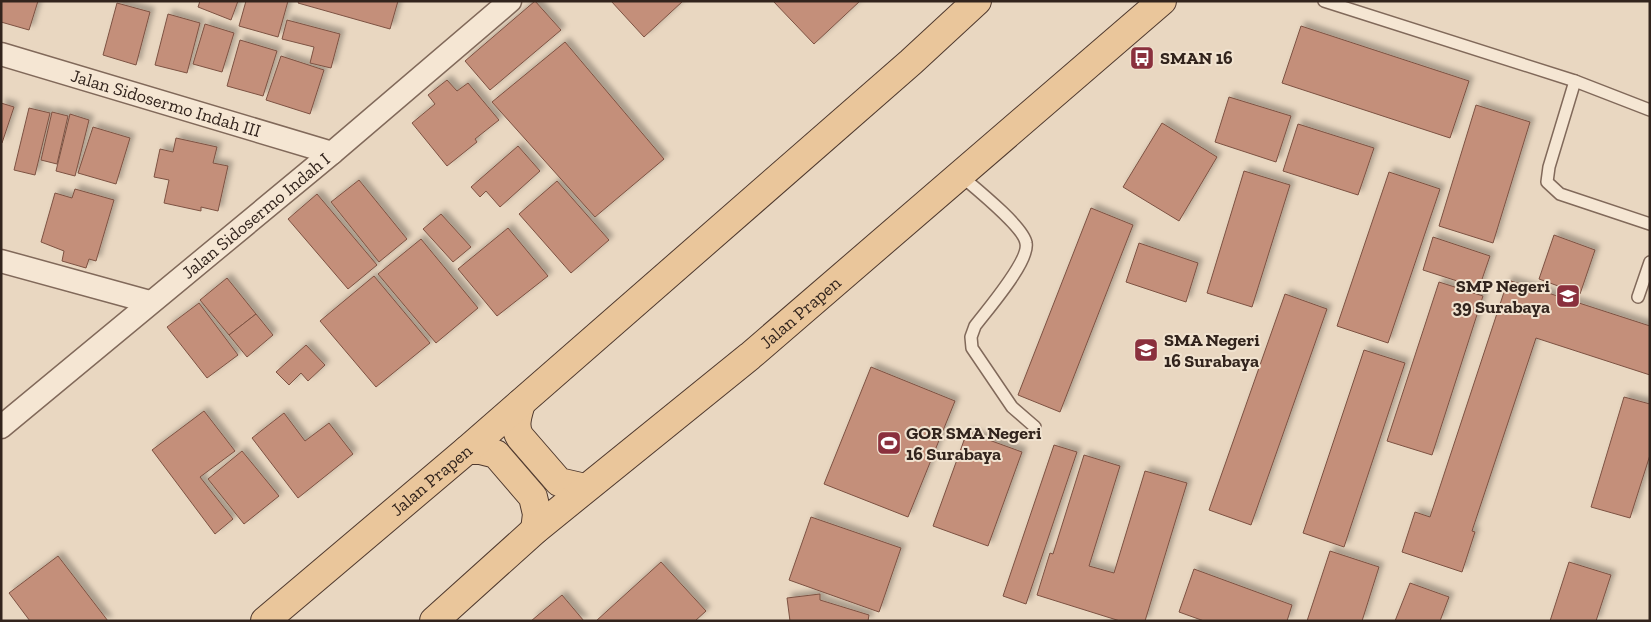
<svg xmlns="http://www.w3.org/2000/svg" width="1651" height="622" viewBox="0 0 1651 622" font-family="'Zilla Slab',serif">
	<defs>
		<filter id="shadow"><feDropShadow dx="4.5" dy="-4.5" stdDeviation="2.5" flood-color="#0004"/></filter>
	</defs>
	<rect width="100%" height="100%" fill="#e9d7c1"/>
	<!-- building -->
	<g fill="#c48f7a" stroke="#7d5242" filter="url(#shadow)">
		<path d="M 1,1 L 38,1 L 29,30 L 1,22 Z"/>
		<path d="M 200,1 L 238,1 L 231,20 L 198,7 Z"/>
		<path d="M 246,1 L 288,1 L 278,37 L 239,26 Z"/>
		<path d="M 299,1 L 398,1 L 390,29 L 298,3 Z"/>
		<path d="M 535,1 L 561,30 L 490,90 L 465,61 Z"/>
		<path d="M 611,1 L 683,1 L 644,37 Z"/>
		<path d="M 773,1 L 860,1 L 814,44 Z"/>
		<path d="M 117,3 L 150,12 L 136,65 L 103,55 Z"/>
		<path d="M 168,14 L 200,23 L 187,73 L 155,65 Z"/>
		<path d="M 287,20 L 340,34 L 331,68 L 310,63 L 314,47 L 282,39 Z"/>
		<path d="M 205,24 L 234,33 L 222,72 L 193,64 Z"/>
		<path d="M 1301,26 L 1469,81 L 1450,138 L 1282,83 Z"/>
		<path d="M 240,40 L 277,51 L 263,96 L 227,86 Z"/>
		<path d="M 565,42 L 664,159 L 595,217 L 492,102 Z"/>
		<path d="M 281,56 L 324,70 L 310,114 L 266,100 Z"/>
		<path d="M 447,80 L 457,91 L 468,83 L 499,120 L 475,139 L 477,142 L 447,166 L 412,123 L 435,104 L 428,95 Z"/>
		<path d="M 1229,97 L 1291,116 L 1276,162 L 1215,142 Z"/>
		<path d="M 1,103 L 14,107 L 2,143 L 1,143 Z"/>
		<path d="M 1476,105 L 1530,122 L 1493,243 L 1439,226 Z"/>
		<path d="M 29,108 L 50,113 L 35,175 L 14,170 Z"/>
		<path d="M 52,112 L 68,116 L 57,164 L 41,160 Z"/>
		<path d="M 70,114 L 89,120 L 75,176 L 56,171 Z"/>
		<path d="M 1162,123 L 1217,157 L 1179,221 L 1123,187 Z"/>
		<path d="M 1298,124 L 1374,148 L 1358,195 L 1283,171 Z"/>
		<path d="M 93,127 L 130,138 L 116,184 L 78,173 Z"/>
		<path d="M 176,138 L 217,147 L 213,163 L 228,166 L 218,211 L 201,207 L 201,211 L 164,203 L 169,180 L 154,177 L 160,149 L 173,152 Z"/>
		<path d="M 518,146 L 540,171 L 500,207 L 486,191 L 480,197 L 471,187 Z"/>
		<path d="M 1244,171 L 1290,185 L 1252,307 L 1207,293 Z"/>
		<path d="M 1389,172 L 1440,189 L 1388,343 L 1337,326 Z"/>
		<path d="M 359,180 L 407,239 L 379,262 L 331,202 Z"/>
		<path d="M 557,181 L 609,240 L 571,273 L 519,214 Z"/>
		<path d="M 75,189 L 114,200 L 96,261 L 89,259 L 86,268 L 62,261 L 64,251 L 41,242 L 55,193 L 72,198 Z"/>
		<path d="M 317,194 L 377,265 L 348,289 L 288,219 Z"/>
		<path d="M 1091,208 L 1133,225 L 1060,412 L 1018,395 Z"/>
		<path d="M 441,214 L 471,247 L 453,262 L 423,229 Z"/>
		<path d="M 508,228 L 548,276 L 497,316 L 458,269 Z"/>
		<path d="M 1554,235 L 1595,250 L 1580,294 L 1539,279 Z"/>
		<path d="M 1433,237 L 1490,256 L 1479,288 L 1423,270 Z"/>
		<path d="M 421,239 L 478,308 L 436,343 L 378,274 Z"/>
		<path d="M 1139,243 L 1198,263 L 1186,302 L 1126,282 Z"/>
		<path d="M 374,276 L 430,343 L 376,387 L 320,321 Z"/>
		<path d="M 227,278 L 256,314 L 229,335 L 200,300 Z"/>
		<path d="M 1508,280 L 1650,326 L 1650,375 L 1536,338 L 1472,531 L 1475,532 L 1462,572 L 1402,552 L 1415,512 L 1430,517 Z"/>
		<path d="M 1439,282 L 1483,296 L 1432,455 L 1387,441 Z"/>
		<path d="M 1285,294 L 1327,309 L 1251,525 L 1209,510 Z"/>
		<path d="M 199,303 L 238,355 L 207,378 L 167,327 Z"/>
		<path d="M 256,314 L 273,335 L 247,357 L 229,335 Z"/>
		<path d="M 306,345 L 325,365 L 308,381 L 301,373 L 289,385 L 276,372 Z"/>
		<path d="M 1364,350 L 1405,363 L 1344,547 L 1303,533 Z"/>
		<path d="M 871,367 L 955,401 L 908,517 L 824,484 Z"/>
		<path d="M 1624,397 L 1650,404 L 1650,455 L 1630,518 L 1591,507 Z"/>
		<path d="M 204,411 L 235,451 L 200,477 L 233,519 L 215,534 L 152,450 Z"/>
		<path d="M 284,413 L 305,441 L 329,423 L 353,454 L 298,498 L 252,438 Z"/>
		<path d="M 967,432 L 1022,452 L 988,546 L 933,526 Z"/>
		<path d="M 1054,445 L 1077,452 L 1026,604 L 1003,596 Z"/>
		<path d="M 242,451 L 279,496 L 244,524 L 208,479 Z"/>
		<path d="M 1084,455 L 1120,466 L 1089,566 L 1114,573 L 1145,471 L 1187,483 L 1145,621 L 1120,621 L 1037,595 L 1050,553 L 1053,554 Z"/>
		<path d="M 811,517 L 901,548 L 879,612 L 789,580 Z"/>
		<path d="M 1330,551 L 1379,567 L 1362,621 L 1307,621 Z"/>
		<path d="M 58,556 L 108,621 L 30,621 L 9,593 Z"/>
		<path d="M 661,562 L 706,611 L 695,621 L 596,621 Z"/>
		<path d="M 1569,562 L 1611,575 L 1596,621 L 1550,621 Z"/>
		<path d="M 1194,569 L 1292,605 L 1287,621 L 1204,621 L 1179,612 Z"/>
		<path d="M 1410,583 L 1449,597 L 1440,621 L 1395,621 Z"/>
		<path d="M 820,594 L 820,600 L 869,615 L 868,621 L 790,621 L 787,598 Z"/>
		<path d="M 562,595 L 584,621 L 531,621 Z"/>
	</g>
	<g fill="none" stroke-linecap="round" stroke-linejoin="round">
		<defs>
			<g id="service">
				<path d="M 1324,1 L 1575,81 L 1650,110"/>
				<path d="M 1575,81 L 1549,167 L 1547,182 L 1560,194 L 1650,224"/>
				<path d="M 960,175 C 974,187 1024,227 1026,243 C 1030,261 987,310 975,326 L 971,337 L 972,348 L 1012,407 L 1035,427"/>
				<path d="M 1638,297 L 1650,262"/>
			</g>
			<g id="minor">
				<path id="s1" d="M 1,54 L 332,153"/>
				<path d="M 1,261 L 150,302"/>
				<path id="s2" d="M 1,427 L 332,153 L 510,1"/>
			</g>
			<g id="primary">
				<path d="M 521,403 C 518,414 513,426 520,437 L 559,482 L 585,488"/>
				<path d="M 467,450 L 480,450 L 496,454 L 533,497 L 537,514 L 535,530"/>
				<path id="s3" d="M 265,621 L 467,450 L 911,62 L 977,1"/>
				<path id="s4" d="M 434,621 L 535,530 L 750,356 L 1162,1"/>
			</g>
		</defs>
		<!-- service casing -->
		<use href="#service" stroke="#81695a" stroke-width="14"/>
		<!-- minor casing -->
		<use href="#minor" stroke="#81695a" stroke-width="25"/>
		<!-- primary casing -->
		<use href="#primary" stroke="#4f392e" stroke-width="30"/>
		<!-- service -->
		<use href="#service" stroke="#f5e6d3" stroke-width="11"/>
		<!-- minor -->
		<use href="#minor" stroke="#f5e6d3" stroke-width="22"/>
		<!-- primary -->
		<use href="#primary" stroke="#eac69b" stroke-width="28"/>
	</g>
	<!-- icons -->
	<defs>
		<symbol id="bus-square" viewBox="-11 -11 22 22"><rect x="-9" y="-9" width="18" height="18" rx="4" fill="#8a303d" stroke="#f1e3d0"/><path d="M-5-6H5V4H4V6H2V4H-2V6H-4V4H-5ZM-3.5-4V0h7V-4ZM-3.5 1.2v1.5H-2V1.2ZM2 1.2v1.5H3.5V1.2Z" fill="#fff"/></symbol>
		<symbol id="school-square" viewBox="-11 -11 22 22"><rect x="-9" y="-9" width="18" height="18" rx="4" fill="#8a303d" stroke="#f1e3d0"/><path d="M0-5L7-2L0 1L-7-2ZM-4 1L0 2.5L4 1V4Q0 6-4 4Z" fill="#fff"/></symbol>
		<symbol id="stadium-square" viewBox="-11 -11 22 22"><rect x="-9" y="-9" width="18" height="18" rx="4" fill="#8a303d" stroke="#f1e3d0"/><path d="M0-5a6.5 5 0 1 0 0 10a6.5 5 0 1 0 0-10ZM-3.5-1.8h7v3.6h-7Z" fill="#fff"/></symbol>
	</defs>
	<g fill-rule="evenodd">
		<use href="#bus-square" x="1128" y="44" width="28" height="28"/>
		<use href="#school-square" x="1554" y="282" width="28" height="28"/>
		<use href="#school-square" x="1132" y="336" width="28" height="28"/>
		<use href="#stadium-square" x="875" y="429" width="28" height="28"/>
	</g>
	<g text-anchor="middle" stroke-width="4" stroke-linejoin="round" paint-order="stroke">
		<!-- poi labels -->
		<g font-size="18" font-weight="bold" fill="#32241d" stroke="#f1e3d0" text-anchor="start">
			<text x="1160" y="64">SMAN 16</text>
			<text x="1550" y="292" text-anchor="end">SMP Negeri<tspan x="1550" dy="21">39 Surabaya</tspan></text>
			<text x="1164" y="346">SMA Negeri<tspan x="1164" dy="21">16 Surabaya</tspan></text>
			<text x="906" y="439">GOR SMA Negeri<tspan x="906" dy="21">16 Surabaya</tspan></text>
		</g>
		<!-- street labels -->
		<g font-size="18" fill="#32241d" stroke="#f1e3d0">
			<text dy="6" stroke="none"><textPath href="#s1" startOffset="172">Jalan Sidosermo Indah III</textPath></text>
			<text dy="6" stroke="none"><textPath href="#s2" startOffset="331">Jalan Sidosermo Indah I</textPath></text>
			<text dy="6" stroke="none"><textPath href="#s4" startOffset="479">Jalan Prapen</textPath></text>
			<text dy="6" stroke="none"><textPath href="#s3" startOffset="218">Jalan Prapen</textPath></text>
		</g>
	</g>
	<!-- border -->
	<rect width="1651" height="622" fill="none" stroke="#32241d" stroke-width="5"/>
</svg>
